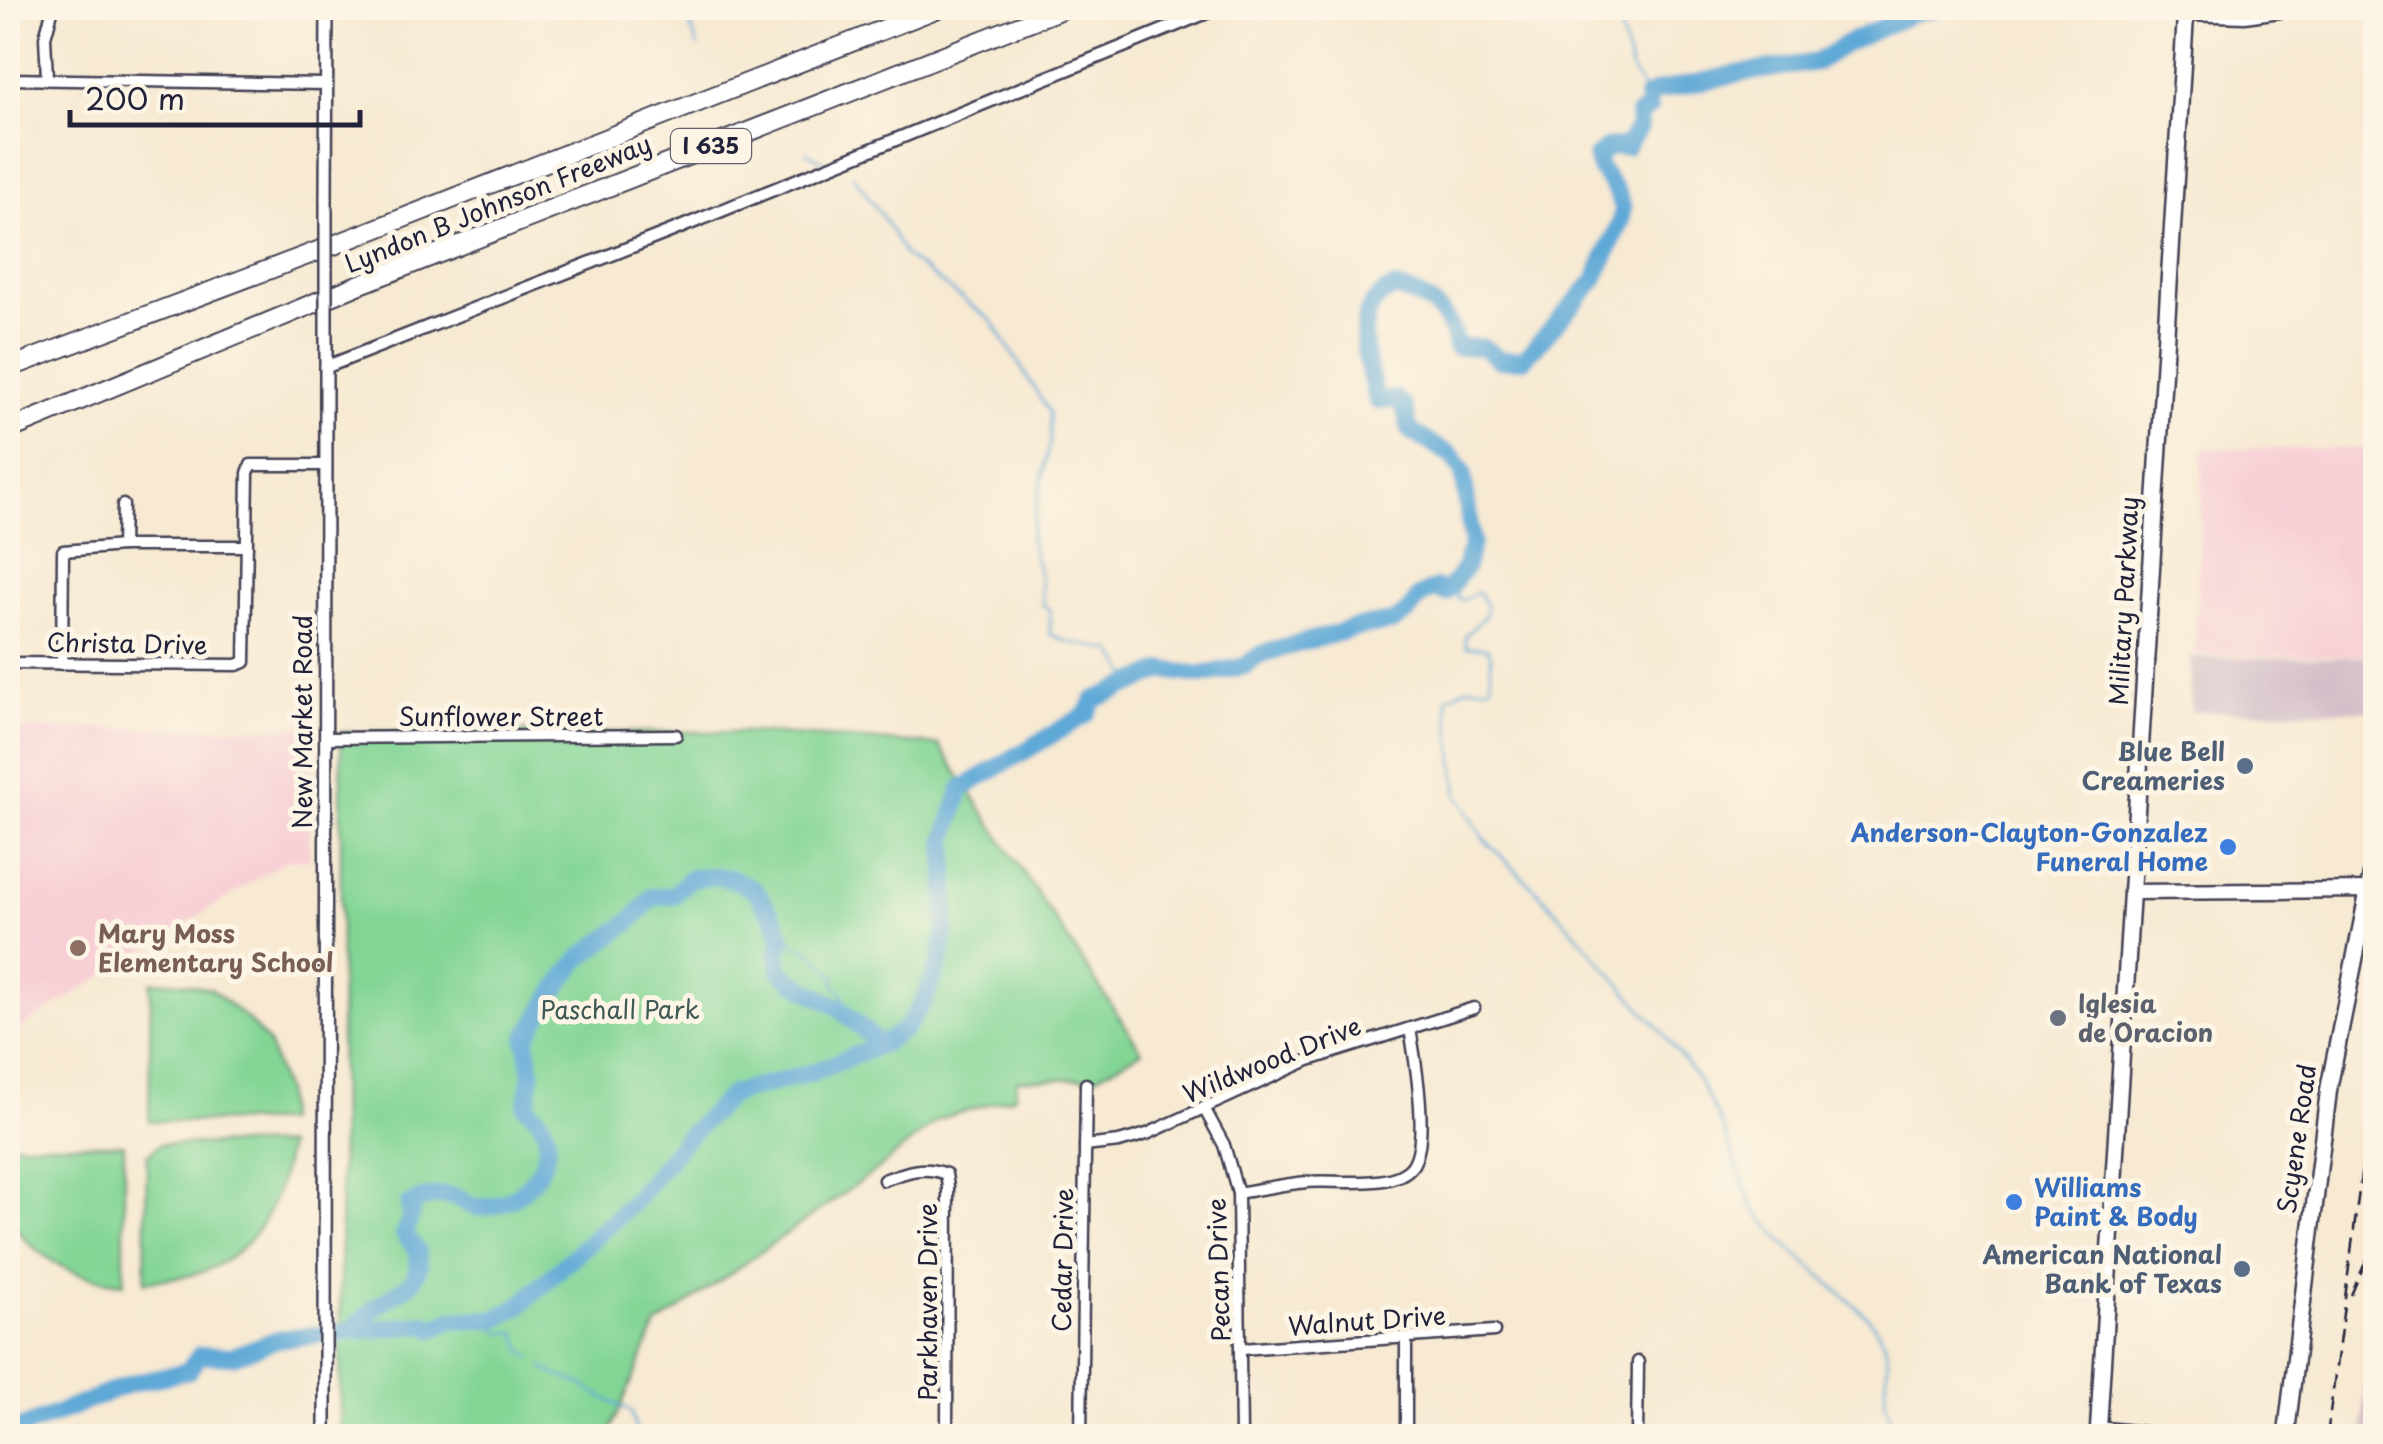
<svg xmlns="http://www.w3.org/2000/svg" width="2383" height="1444" viewBox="0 0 2383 1444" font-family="'Playpen Sans',sans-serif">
	<rect width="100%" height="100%" fill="#fcf5e5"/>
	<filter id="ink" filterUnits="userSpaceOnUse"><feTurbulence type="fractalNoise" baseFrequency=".01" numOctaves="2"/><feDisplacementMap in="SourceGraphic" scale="20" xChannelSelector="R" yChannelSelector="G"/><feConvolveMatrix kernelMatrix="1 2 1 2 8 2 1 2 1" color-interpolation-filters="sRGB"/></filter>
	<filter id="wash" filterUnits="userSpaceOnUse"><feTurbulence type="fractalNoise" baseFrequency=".0048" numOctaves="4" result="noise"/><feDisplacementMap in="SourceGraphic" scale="40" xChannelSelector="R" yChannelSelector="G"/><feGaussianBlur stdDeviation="2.25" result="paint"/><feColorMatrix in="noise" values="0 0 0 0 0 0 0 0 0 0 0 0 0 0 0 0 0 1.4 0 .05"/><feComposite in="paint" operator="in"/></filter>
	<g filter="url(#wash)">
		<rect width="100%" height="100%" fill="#f7e9d2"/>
		<!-- built -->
		<g fill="#f7cfd5">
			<path d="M 2203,448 L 2375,449 L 2375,656 L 2195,655 Z"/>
			<path d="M 311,728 L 309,860 L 288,859 L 8,1036 L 8,729 Z"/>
		</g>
		<!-- industrial -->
		<g fill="#d2bdc8">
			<path d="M 2375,657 L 2375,710 L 2191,712 L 2191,658 Z"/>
			<path d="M 2375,1300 L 2375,1436 L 2362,1436 L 2367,1349 Z"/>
		</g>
		<!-- green -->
		<g fill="#83d596" stroke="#527c68" stroke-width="2.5">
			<path d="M 341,732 L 752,732 L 939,745 L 1142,1051 L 1094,1078 L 1017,1080 L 1015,1096 L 939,1119 L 878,1169 L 656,1326 L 608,1436 L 340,1436 Z"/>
			<path d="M 173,981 L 211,989 L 246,1018 L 268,1043 L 285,1093 L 286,1122 L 149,1121 L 151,982 Z"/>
			<path d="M 8,1144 L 124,1144 L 124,1283 C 74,1278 37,1260 8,1218 Z"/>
			<path d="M 160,1144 L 287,1145 C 280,1204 254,1259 191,1275 C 176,1278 160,1279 145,1282 L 147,1155 Z"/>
		</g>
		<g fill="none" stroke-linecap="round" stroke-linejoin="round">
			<!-- stream -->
			<g stroke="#5fa9d7" stroke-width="2.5">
				<path d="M 675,8 L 688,20 L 698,47"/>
				<path d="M 1615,8 L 1631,69 L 1647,97"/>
				<path d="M 806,152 L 825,162"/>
				<path d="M 853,175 L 886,222 L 905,256 L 992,321 L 1049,412 L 1050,440 L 1030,539 L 1041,580 L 1042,604 L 1050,610 L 1050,634 L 1066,641 L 1113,651 L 1133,683"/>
				<path d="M 1457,577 L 1457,598 L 1464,600 L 1478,592 L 1486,604 L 1486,615 L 1465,636 L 1466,647 L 1488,648 L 1491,656 L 1491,686 L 1468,687 L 1447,698 L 1458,795 L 1483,838 L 1546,900 L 1659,1028 L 1698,1079 L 1721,1123 L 1753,1208 L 1789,1248 L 1868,1317 L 1885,1343 L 1888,1362 L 1885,1399 L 1895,1436"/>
				<path d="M 778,926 L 787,932 L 791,942 L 812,952 L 835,976 L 834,983 L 843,995 L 844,1012"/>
				<path d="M 478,1320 L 485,1327 L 494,1326 L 499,1333 L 516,1332 L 522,1350 L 531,1357"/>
				<path d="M 543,1367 C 555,1377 567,1378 580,1384 C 597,1393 612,1404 631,1411 L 637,1436"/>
				<path d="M 8,1433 L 17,1430"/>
			</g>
			<!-- river -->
			<g stroke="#5fa9d7" stroke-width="18">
				<path d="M 349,1332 L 375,1308 L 412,1282 L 419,1266 L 418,1252 L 404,1234 L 411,1216 L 409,1205 C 422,1198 440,1193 454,1197 C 462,1199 468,1206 476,1207 C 510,1210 544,1179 547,1146 C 548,1127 540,1117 526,1107 L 532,1073 L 526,1039 C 536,1020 570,965 586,954 C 610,936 634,923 652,897 L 674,895 L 689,879 L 714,876 L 733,879 L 756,891 L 776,922 L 782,939 L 778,954 L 781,971 L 794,982 L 838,1007 L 880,1045"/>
				<path d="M 18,1436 L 17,1430 L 132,1383 L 188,1371 L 200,1355 L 233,1356 L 278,1339 L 425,1324 L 433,1329 L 451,1320 L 496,1319 L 518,1307 L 633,1202 L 686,1138 L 732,1094 L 814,1072 L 880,1045 L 905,1029 L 924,1001 L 941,959 L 946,928 L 946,840 L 961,789 L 1087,714 L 1094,700 L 1164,670 L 1201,675 L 1245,666 L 1261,654 L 1359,627 L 1393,622 L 1408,612 L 1420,596 L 1436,588 L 1445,593 L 1465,568 L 1472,543 L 1463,472 L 1453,456 L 1410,431 L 1404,407 L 1396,399 L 1377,401 C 1368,364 1346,308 1394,288 C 1427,297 1450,310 1456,347 L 1483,347 L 1500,360 L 1524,359 L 1595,280 L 1620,223 L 1623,208 L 1618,194 L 1600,169 L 1596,157 L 1609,147 L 1626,147 L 1639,127 L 1638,115 L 1649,108 L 1647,97 L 1655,92 L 1736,74 L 1817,62 L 1847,43 L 1911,14 L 1936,8"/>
			</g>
		</g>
	</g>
	<g filter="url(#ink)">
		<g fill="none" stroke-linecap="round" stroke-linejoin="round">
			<defs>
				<g id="minor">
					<path d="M 2186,15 L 2245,17 L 2308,8"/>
					<path d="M 47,78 L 45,37 L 53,8"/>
					<path d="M 8,79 L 327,84"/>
					<path d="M 122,546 L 123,505"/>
					<path d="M 8,663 L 237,665 L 245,662 L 248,473 L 251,465 L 326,465"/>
					<path d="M 62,664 L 63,551 L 122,546 L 247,546"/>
					<path d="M 326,738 L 676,735"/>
					<path d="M 1204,1108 L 1224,1145 L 1238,1193 L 1241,1436"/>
					<path d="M 1085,1146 L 1119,1142 L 1147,1134 L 1309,1060 L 1474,1008"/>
					<path d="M 884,1180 C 906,1172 923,1165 946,1174 L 948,1187 L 947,1436"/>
					<path d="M 1238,1193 C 1261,1189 1284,1184 1307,1182 C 1334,1179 1394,1190 1412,1166 C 1430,1142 1415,1058 1410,1029"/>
					<path d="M 1406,1338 L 1406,1436"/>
					<path d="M 1242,1349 L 1494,1331"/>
					<path d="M 2098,1427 L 2177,1436"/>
					<path d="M 1081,1436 L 1086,1084"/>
					<path d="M 1637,1436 L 1638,1362"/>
				</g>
				<g id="tertiary">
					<path d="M 326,199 L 327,8"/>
					<path d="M 326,367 L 674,230 L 1218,8"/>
					<path d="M 325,1436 L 326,350"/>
				</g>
				<path id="secondary" d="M 2132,892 L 2376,890"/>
				<g id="primary">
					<path d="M 2098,1436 L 2186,8"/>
					<path d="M 2286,1436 L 2329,1087 L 2376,852"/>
				</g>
				<g id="motorway">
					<path d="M 8,368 L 355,237 L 938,8"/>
					<path d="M 8,430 L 358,285 L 1064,8"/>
				</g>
			</defs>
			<!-- minor casing -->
			<use href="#minor" stroke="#424052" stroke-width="15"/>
			<!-- tertiary casing -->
			<use href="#tertiary" stroke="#424052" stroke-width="16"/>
			<!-- secondary casing -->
			<use href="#secondary" stroke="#424052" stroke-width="19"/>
			<!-- primary casing -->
			<use href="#primary" stroke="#424052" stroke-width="20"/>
			<!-- motorway casing -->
			<use href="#motorway" stroke="#424052" stroke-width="22"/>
			<!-- minor -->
			<use href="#minor" stroke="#fff" stroke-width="10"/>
			<!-- tertiary -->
			<use href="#tertiary" stroke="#fff" stroke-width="11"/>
			<!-- secondary -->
			<use href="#secondary" stroke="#fff" stroke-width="14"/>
			<!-- primary -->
			<use href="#primary" stroke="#fff" stroke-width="15"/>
			<!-- motorway -->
			<use href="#motorway" stroke="#fff" stroke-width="18"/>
			<!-- rail -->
			<g stroke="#22223b" stroke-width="2.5" stroke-dasharray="15 8" stroke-linecap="butt">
				<path d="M 2351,1295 L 2376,1238"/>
				<path d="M 2327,1436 L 2376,1060"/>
			</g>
			<defs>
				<path id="tertiary-bridge" d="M 326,350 L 326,199"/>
			</defs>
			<!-- tertiary-bridge casing -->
			<use href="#tertiary-bridge" stroke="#424052" stroke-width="16" stroke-linecap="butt"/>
			<!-- tertiary-bridge -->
			<use href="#tertiary-bridge" stroke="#fff" stroke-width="11"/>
		</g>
	</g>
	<!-- markers -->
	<g fill="#5c6f8a" stroke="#fcf5e5" stroke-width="4">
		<circle cx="2245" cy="766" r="10"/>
		<circle cx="2242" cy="1269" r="10"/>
	</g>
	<g fill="#3f7fe0" stroke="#fcf5e5" stroke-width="4">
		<circle cx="2228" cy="847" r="10"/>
		<circle cx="2014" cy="1202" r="10"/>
	</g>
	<circle fill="#8d6e63" stroke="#fcf5e5" stroke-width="4" cx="78" cy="948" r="10"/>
	<circle fill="#6b7280" stroke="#fcf5e5" stroke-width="4" cx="2058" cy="1018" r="10"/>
	<g text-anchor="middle" stroke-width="10" stroke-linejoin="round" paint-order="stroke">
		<!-- shield labels -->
		<rect fill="#fcf5e5" stroke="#63616e" stroke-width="2.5" x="671" y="129" width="80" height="34" rx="8"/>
		<g font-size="22" font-weight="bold" fill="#22223b">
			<text x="711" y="154">I 635</text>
		</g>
		<!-- street labels -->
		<g font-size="25" fill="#22223b" stroke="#fcf5e5">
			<text transform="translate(498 204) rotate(-22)" y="9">Lyndon B Johnson Freeway</text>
			<text transform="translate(2124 601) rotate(-87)" y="9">Military Parkway</text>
			<text transform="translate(127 644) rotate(1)" y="9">Christa Drive</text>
			<text x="501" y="726">Sunflower Street</text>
			<text transform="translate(303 722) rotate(-90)" y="9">New Market Road</text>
			<text transform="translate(1272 1060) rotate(-22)" y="9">Wildwood Drive</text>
			<text transform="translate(2297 1139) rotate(-82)" y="9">Scyene Road</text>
			<text transform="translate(1063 1260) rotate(-89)" y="9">Cedar Drive</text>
			<text transform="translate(1219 1270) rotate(-92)" y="9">Pecan Drive</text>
			<text transform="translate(928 1302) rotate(-90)" y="9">Parkhaven Drive</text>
			<text transform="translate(1367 1321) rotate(-4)" y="9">Walnut Drive</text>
		</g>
		<!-- service labels -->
		<g font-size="25" font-weight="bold" fill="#4e5e75" stroke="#fcf5e5" text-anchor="end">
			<text x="2225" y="761">Blue Bell<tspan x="2225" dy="29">Creameries</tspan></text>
			<text x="2222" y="1264">American National<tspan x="2222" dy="29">Bank of Texas</tspan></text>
		</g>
		<!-- shop labels -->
		<g font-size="25" font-weight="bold" fill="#366cbe" stroke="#fcf5e5" text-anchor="end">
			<text x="2208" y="842">Anderson-Clayton-Gonzalez<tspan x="2208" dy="29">Funeral Home</tspan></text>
			<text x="2034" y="1197" text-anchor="start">Williams<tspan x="2034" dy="29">Paint &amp; Body</tspan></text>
		</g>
		<!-- education labels -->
		<g font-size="25" font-weight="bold" fill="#785e54" stroke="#fcf5e5" text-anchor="start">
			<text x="98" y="943">Mary Moss<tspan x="98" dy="29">Elementary School</tspan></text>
		</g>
		<!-- worship labels -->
		<g font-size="25" font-weight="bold" fill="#5b616d" stroke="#fcf5e5" text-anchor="start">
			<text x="2078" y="1013">Iglesia<tspan x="2078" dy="29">de Oracion</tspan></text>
		</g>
		<!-- park labels -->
		<g font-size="25" fill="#3f5856" stroke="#fcf5e5">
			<text x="620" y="1019">Paschall Park</text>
		</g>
	</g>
	<!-- margin -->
	<rect width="2383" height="1444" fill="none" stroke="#fcf5e5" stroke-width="40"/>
	<!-- scale -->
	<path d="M70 110v15h290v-15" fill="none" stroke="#22223b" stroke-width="5"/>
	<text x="85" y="110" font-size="30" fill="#22223b" stroke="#fcf5e5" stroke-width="8" paint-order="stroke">200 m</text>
</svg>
